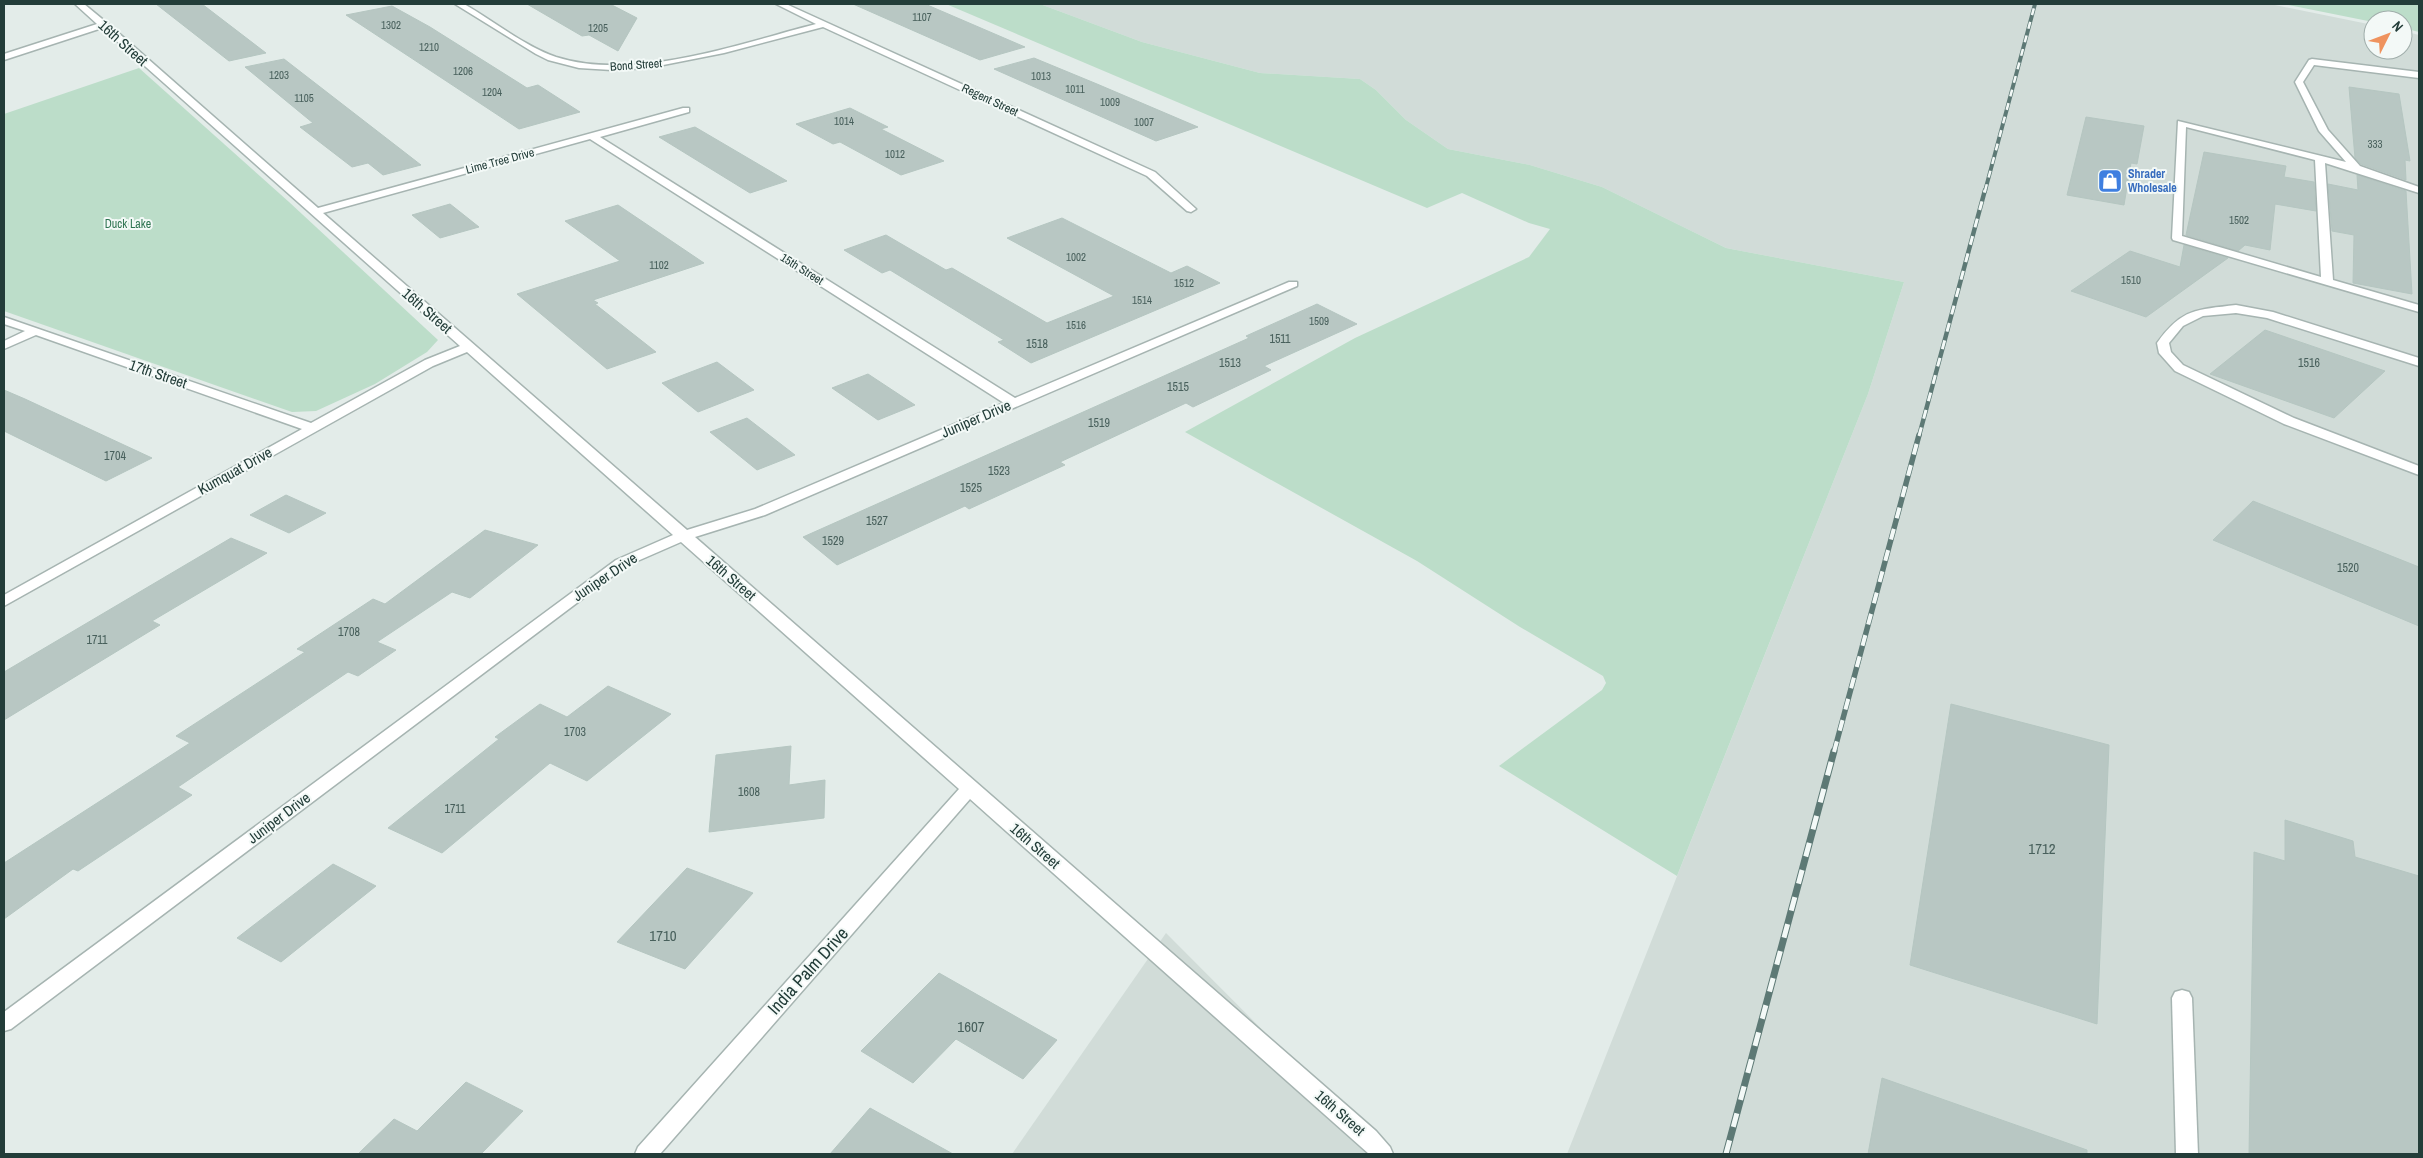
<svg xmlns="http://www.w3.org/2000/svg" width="2423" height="1158" viewBox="0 0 2423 1158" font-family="'Archivo Narrow',sans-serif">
	<rect width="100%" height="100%" fill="#e3ece9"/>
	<!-- built -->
	<g fill="#d1dcd8">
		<path d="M 1040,4 L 2270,4 L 2373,25 L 2373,50 L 2403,50 L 2403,31 L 2419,35 L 2419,1154 L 1567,1154 L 1868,394 L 1904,282 L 1726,248 L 1602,187 L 1530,165 L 1448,149 L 1406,120 L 1376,90 L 1360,79 L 1260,73 L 1142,42 Z"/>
		<path d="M 1166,933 L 1386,1154 L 1012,1154 Z"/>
	</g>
	<!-- green -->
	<g fill="#bcddc9">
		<path d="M 946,4 L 1040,4 L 1142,42 L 1260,73 L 1360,79 L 1376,90 L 1406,120 L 1448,149 L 1530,165 L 1602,187 L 1726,248 L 1904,282 L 1868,394 L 1677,876 L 1499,766 L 1602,690 L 1606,683 L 1603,676 L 1520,627 L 1417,561 L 1185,432 L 1355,338 L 1529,257 L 1550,229 L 1529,223 L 1462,193 L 1427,208 Z"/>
		<path d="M 2284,4 L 2419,4 L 2419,32 L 2403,28 L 2403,20 L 2373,20 L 2373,22 Z"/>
		<path d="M 139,68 L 289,202 L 438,340 L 427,352 L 375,384 L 316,411 L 292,412 L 4,311 L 4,114 Z"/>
	</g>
	<!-- building -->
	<g fill="#b8c7c3" stroke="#b5c6c1">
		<path d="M 156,4 L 202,4 L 266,53 L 229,61 Z"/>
		<path d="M 527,4 L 610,4 L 637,18 L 618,51 L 589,35 L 582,36 Z"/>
		<path d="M 853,4 L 925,4 L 1025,47 L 980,60 Z"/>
		<path d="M 392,6 L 430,27 L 527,88 L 538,85 L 580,112 L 519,129 L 346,15 Z"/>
		<path d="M 1034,58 L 1097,84 L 1198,127 L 1156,141 L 994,69 Z"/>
		<path d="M 284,59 L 421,165 L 383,175 L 368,163 L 352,167 L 300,127 L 313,123 L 245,67 Z"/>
		<path d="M 2349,87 L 2399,94 L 2410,161 L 2405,160 L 2406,180 L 2361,164 L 2355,158 Z"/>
		<path d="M 850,108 L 888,127 L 881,129 L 944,161 L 901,175 L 840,142 L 833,144 L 796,124 Z"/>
		<path d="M 2086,117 L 2144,126 L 2137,164 L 2131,163 L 2124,205 L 2067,195 Z"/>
		<path d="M 695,127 L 787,181 L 750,193 L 659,137 Z"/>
		<path d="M 2204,152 L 2286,166 L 2284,177 L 2314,182 L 2316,211 L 2275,204 L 2270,250 L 2245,245 L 2238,251 L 2186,235 Z"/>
		<path d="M 2357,175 L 2406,191 L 2412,294 L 2353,283 L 2354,235 L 2332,231 L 2328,184 L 2358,190 Z"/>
		<path d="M 450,204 L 479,227 L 440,238 L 412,215 Z"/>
		<path d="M 618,205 L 704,263 L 593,300 L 598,303 L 595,304 L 656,352 L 607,369 L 517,294 L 620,261 L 565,221 Z"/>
		<path d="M 1062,218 L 1171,273 L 1187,266 L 1220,283 L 1031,363 L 998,342 L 1004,340 L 890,270 L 882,273 L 844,250 L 886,235 L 946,270 L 952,268 L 1047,323 L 1114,296 L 1007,238 Z"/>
		<path d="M 2184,245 L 2228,258 L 2146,317 L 2071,291 L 2130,251 L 2180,267 Z"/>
		<path d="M 1317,304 L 1357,324 L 1264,366 L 1271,370 L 1193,407 L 1186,403 L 1060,462 L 1065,465 L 969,509 L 965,506 L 837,565 L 803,537 L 1249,338 L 1246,336 Z"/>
		<path d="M 2265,330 L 2385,371 L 2334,418 L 2210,374 Z"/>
		<path d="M 717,362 L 754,390 L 698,412 L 662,383 Z"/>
		<path d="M 868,374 L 915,405 L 878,420 L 832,388 Z"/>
		<path d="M 4,390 L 25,399 L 152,458 L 106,481 L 4,431 Z"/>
		<path d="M 747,418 L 795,455 L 757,470 L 710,432 Z"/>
		<path d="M 286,495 L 326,513 L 289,533 L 250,515 Z"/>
		<path d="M 2253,501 L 2419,567 L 2419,626 L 2213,540 Z"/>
		<path d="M 485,530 L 538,545 L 470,598 L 452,592 L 377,642 L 396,650 L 358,676 L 348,672 L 178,787 L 192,795 L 78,871 L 73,869 L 4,919 L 4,863 L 190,743 L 176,736 L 305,652 L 297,649 L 373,599 L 385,604 Z"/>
		<path d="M 231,538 L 267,553 L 152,621 L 160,625 L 4,720 L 4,672 Z"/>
		<path d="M 608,686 L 671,714 L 587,781 L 550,763 L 442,853 L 388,828 L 499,739 L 495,737 L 540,704 L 567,717 Z"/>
		<path d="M 1951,704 L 2109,745 L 2097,1024 L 1910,965 Z"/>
		<path d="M 791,746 L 789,785 L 825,780 L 824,818 L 709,832 L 716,755 Z"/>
		<path d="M 2285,820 L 2353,841 L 2355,857 L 2419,876 L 2419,1154 L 2249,1154 L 2254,852 L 2285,861 Z"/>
		<path d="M 333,864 L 376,886 L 281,962 L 237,938 Z"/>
		<path d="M 687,868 L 753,893 L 685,969 L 617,942 Z"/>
		<path d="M 939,973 L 1057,1040 L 1023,1079 L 956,1039 L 913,1083 L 861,1051 Z"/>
		<path d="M 1882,1078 L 2087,1150 L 2087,1154 L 1868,1154 Z"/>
		<path d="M 466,1082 L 523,1111 L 481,1154 L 358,1154 L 394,1119 L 417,1131 Z"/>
		<path d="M 870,1108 L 953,1154 L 830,1154 Z"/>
	</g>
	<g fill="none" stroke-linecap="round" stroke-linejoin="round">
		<defs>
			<g id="service">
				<path d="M 2312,59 L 2419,72 L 2419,78 L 2314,65 L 2303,82 L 2328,130 L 2360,166 L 2419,187 L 2419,193 L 2325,163 L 2333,280 L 2419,305 L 2419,312 L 2173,240 L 2172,238 L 2178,121 L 2346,162 L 2319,131 L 2295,82 L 2309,60 ZM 2186,127 L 2315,160 L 2321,277 L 2182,236 Z"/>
				<path d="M 2236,305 L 2273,312 L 2419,358 L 2419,366 L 2267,318 L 2236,313 L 2203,316 L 2183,326 L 2169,343 L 2171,352 L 2183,365 L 2294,418 L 2419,466 L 2419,475 L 2284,424 L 2175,371 L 2159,353 L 2157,343 C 2182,308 2196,310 2236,305 Z"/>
				<path d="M 2182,990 L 2189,992 L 2192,998 L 2198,1154 L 2176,1154 L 2172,998 L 2175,992 Z"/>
			</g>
			<g id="minor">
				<path d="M 75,4 L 84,4 L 107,23 L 318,208 L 683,108 L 689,108 L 689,112 L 600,137 L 1015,398 L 1289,282 L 1297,282 L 1297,286 L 765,515 L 695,537 L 1376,1131 L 1390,1147 L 1393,1154 L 1369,1154 L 970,799 L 660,1154 L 635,1154 L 638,1147 L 959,789 L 681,542 L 626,566 L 11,1029 L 4,1031 L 4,1012 L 616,560 L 673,535 L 467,352 L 433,366 L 4,606 L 4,595 L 302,429 L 36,335 L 4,349 L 4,341 L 25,331 L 4,324 L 4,317 L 311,423 L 425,360 L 460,346 L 102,28 L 4,60 L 4,54 L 97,24 ZM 590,139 L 1004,403 L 755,509 L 687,530 L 323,213 Z"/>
				<path d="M 455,4 L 464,4 C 494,21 524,46 556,57 C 635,82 738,44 816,24 L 776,4 L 786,4 L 1155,172 L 1196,209 L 1191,212 L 1187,211 L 1147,176 L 823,27 L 724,53 L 648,68 L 612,70 L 579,68 L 548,60 L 536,54 Z"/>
			</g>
		</defs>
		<!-- service casing -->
		<use href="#service" stroke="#a6b4b1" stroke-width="3"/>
		<!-- minor casing -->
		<use href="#minor" stroke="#a6b4b1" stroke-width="3"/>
		<!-- service -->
		<use href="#service" fill="#fff" fill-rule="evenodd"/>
		<!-- minor -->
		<use href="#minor" fill="#fff" fill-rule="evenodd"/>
		<defs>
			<path id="rail-far3" d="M 1985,191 L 2035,4"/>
			<path id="rail-far2" d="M 1919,436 L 1985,190"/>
			<path id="rail-far1" d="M 1834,752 L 1919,435"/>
			<path id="rail" d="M 1726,1154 L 1834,751"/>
		</defs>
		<!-- rail-far3 casing -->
		<use href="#rail-far3" stroke="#5d7975" stroke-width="4"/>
		<!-- rail-far2 casing -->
		<use href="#rail-far2" stroke="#5d7975" stroke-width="4.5"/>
		<!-- rail-far1 casing -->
		<use href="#rail-far1" stroke="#5d7975" stroke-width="5.5"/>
		<!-- rail casing -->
		<use href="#rail" stroke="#5d7975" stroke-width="7"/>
		<!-- rail-far3 -->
		<use href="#rail-far3" stroke="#f3f9f7" stroke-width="2.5" stroke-dasharray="7" stroke-linecap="butt"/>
		<!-- rail-far2 -->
		<use href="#rail-far2" stroke="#f3f9f7" stroke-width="3" stroke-dasharray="9" stroke-linecap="butt"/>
		<!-- rail-far1 -->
		<use href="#rail-far1" stroke="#f3f9f7" stroke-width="4" stroke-dasharray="11" stroke-linecap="butt"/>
		<!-- rail -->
		<use href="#rail" stroke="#f3f9f7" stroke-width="5" stroke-dasharray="14" stroke-linecap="butt"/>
	</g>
	<!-- icons -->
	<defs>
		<symbol id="shop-square" viewBox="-11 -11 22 22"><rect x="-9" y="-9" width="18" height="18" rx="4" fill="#3f7fe0" stroke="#f3f9f7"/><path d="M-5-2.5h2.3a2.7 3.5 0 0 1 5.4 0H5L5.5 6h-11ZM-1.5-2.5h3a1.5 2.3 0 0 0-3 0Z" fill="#fff"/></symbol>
	</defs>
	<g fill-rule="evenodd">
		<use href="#shop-square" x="2096" y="167" width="28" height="28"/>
	</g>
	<g text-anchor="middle" stroke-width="4" stroke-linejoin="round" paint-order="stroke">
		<!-- far-number labels -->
		<g font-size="11" fill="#48605c">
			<text x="922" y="21">1107</text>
			<text x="391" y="29">1302</text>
			<text x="598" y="32">1205</text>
			<text x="429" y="51">1210</text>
			<text x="463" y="75">1206</text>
			<text x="279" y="79">1203</text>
			<text x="1041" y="80">1013</text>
			<text x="1075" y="93">1011</text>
			<text x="492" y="96">1204</text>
			<text x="304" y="102">1105</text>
			<text x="1110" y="106">1009</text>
			<text x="844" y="125">1014</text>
			<text x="1144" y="126">1007</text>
			<text x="2375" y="148">333</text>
			<text x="895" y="158">1012</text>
			<text x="2239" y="224">1502</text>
			<text x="1076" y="261">1002</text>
			<text x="659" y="269">1102</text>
			<text x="2131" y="284">1510</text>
			<text x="1184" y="287">1512</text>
			<text x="1142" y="304">1514</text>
			<text x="1319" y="325">1509</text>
			<text x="1076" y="329">1516</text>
		</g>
		<!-- far-street labels -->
		<g font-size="12" fill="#233d39" stroke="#f3f9f7">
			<text transform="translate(636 65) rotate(-4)" y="4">Bond Street</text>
			<text transform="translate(990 100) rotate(25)" y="4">Regent Street</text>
			<text transform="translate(500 161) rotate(-15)" y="4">Lime Tree Drive</text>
			<text transform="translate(802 269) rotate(32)" y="4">15th Street</text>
		</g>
		<!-- far-shop labels -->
		<g font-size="12" font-weight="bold" fill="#366cbe" stroke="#f3f9f7" text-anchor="start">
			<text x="2128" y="178">Shrader<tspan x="2128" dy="14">Wholesale</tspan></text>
		</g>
		<!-- far-park labels -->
		<g font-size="12" fill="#2e7451" stroke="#f3f9f7">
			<text x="128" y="228">Duck Lake</text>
		</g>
		<!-- number labels -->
		<g font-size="12" fill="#48605c">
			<text x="1280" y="343">1511</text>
			<text x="1037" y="348">1518</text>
			<text x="1230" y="367">1513</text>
			<text x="2309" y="367">1516</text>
			<text x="1178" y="391">1515</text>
			<text x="1099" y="427">1519</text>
			<text x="115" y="460">1704</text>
			<text x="999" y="475">1523</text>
			<text x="971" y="492">1525</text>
			<text x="877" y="525">1527</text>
			<text x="833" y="545">1529</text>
			<text x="2348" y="572">1520</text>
			<text x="349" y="636">1708</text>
			<text x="97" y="644">1711</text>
			<text x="575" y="736">1703</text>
			<text x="749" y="796">1608</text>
			<text x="455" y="813">1711</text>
		</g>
		<!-- street labels -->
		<g font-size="15" fill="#233d39" stroke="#f3f9f7">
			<text transform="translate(123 43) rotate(42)" y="5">16th Street</text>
			<text transform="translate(427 311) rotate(41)" y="5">16th Street</text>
			<text transform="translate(158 374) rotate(19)" y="5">17th Street</text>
			<text transform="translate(976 419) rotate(-23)" y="5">Juniper Drive</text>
			<text transform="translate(235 471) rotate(-29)" y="5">Kumquat Drive</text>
			<text transform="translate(605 577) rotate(-34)" y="5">Juniper Drive</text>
			<text transform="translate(731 578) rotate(41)" y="5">16th Street</text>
			<text transform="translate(279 818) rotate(-37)" y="5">Juniper Drive</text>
			<text transform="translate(1035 846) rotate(41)" y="5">16th Street</text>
			<text transform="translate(1340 1113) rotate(41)" y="5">16th Street</text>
		</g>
		<!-- near-number labels -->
		<g font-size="15" fill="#48605c">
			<text x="2042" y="854">1712</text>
			<text x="663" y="941">1710</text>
			<text x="971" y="1032">1607</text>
		</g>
		<!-- near-street labels -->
		<g font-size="18" fill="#233d39" stroke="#f3f9f7">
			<text transform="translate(808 971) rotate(-48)" y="6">India Palm Drive</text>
		</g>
	</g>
	<!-- border -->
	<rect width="2423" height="1158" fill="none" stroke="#233d39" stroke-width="10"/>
	<!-- north arrow -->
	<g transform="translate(2388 35) rotate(48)"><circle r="24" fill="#f3f9f7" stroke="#a0aeab"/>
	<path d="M0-4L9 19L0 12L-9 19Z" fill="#ef935e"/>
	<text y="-8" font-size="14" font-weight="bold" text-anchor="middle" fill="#233d39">N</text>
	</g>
</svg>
